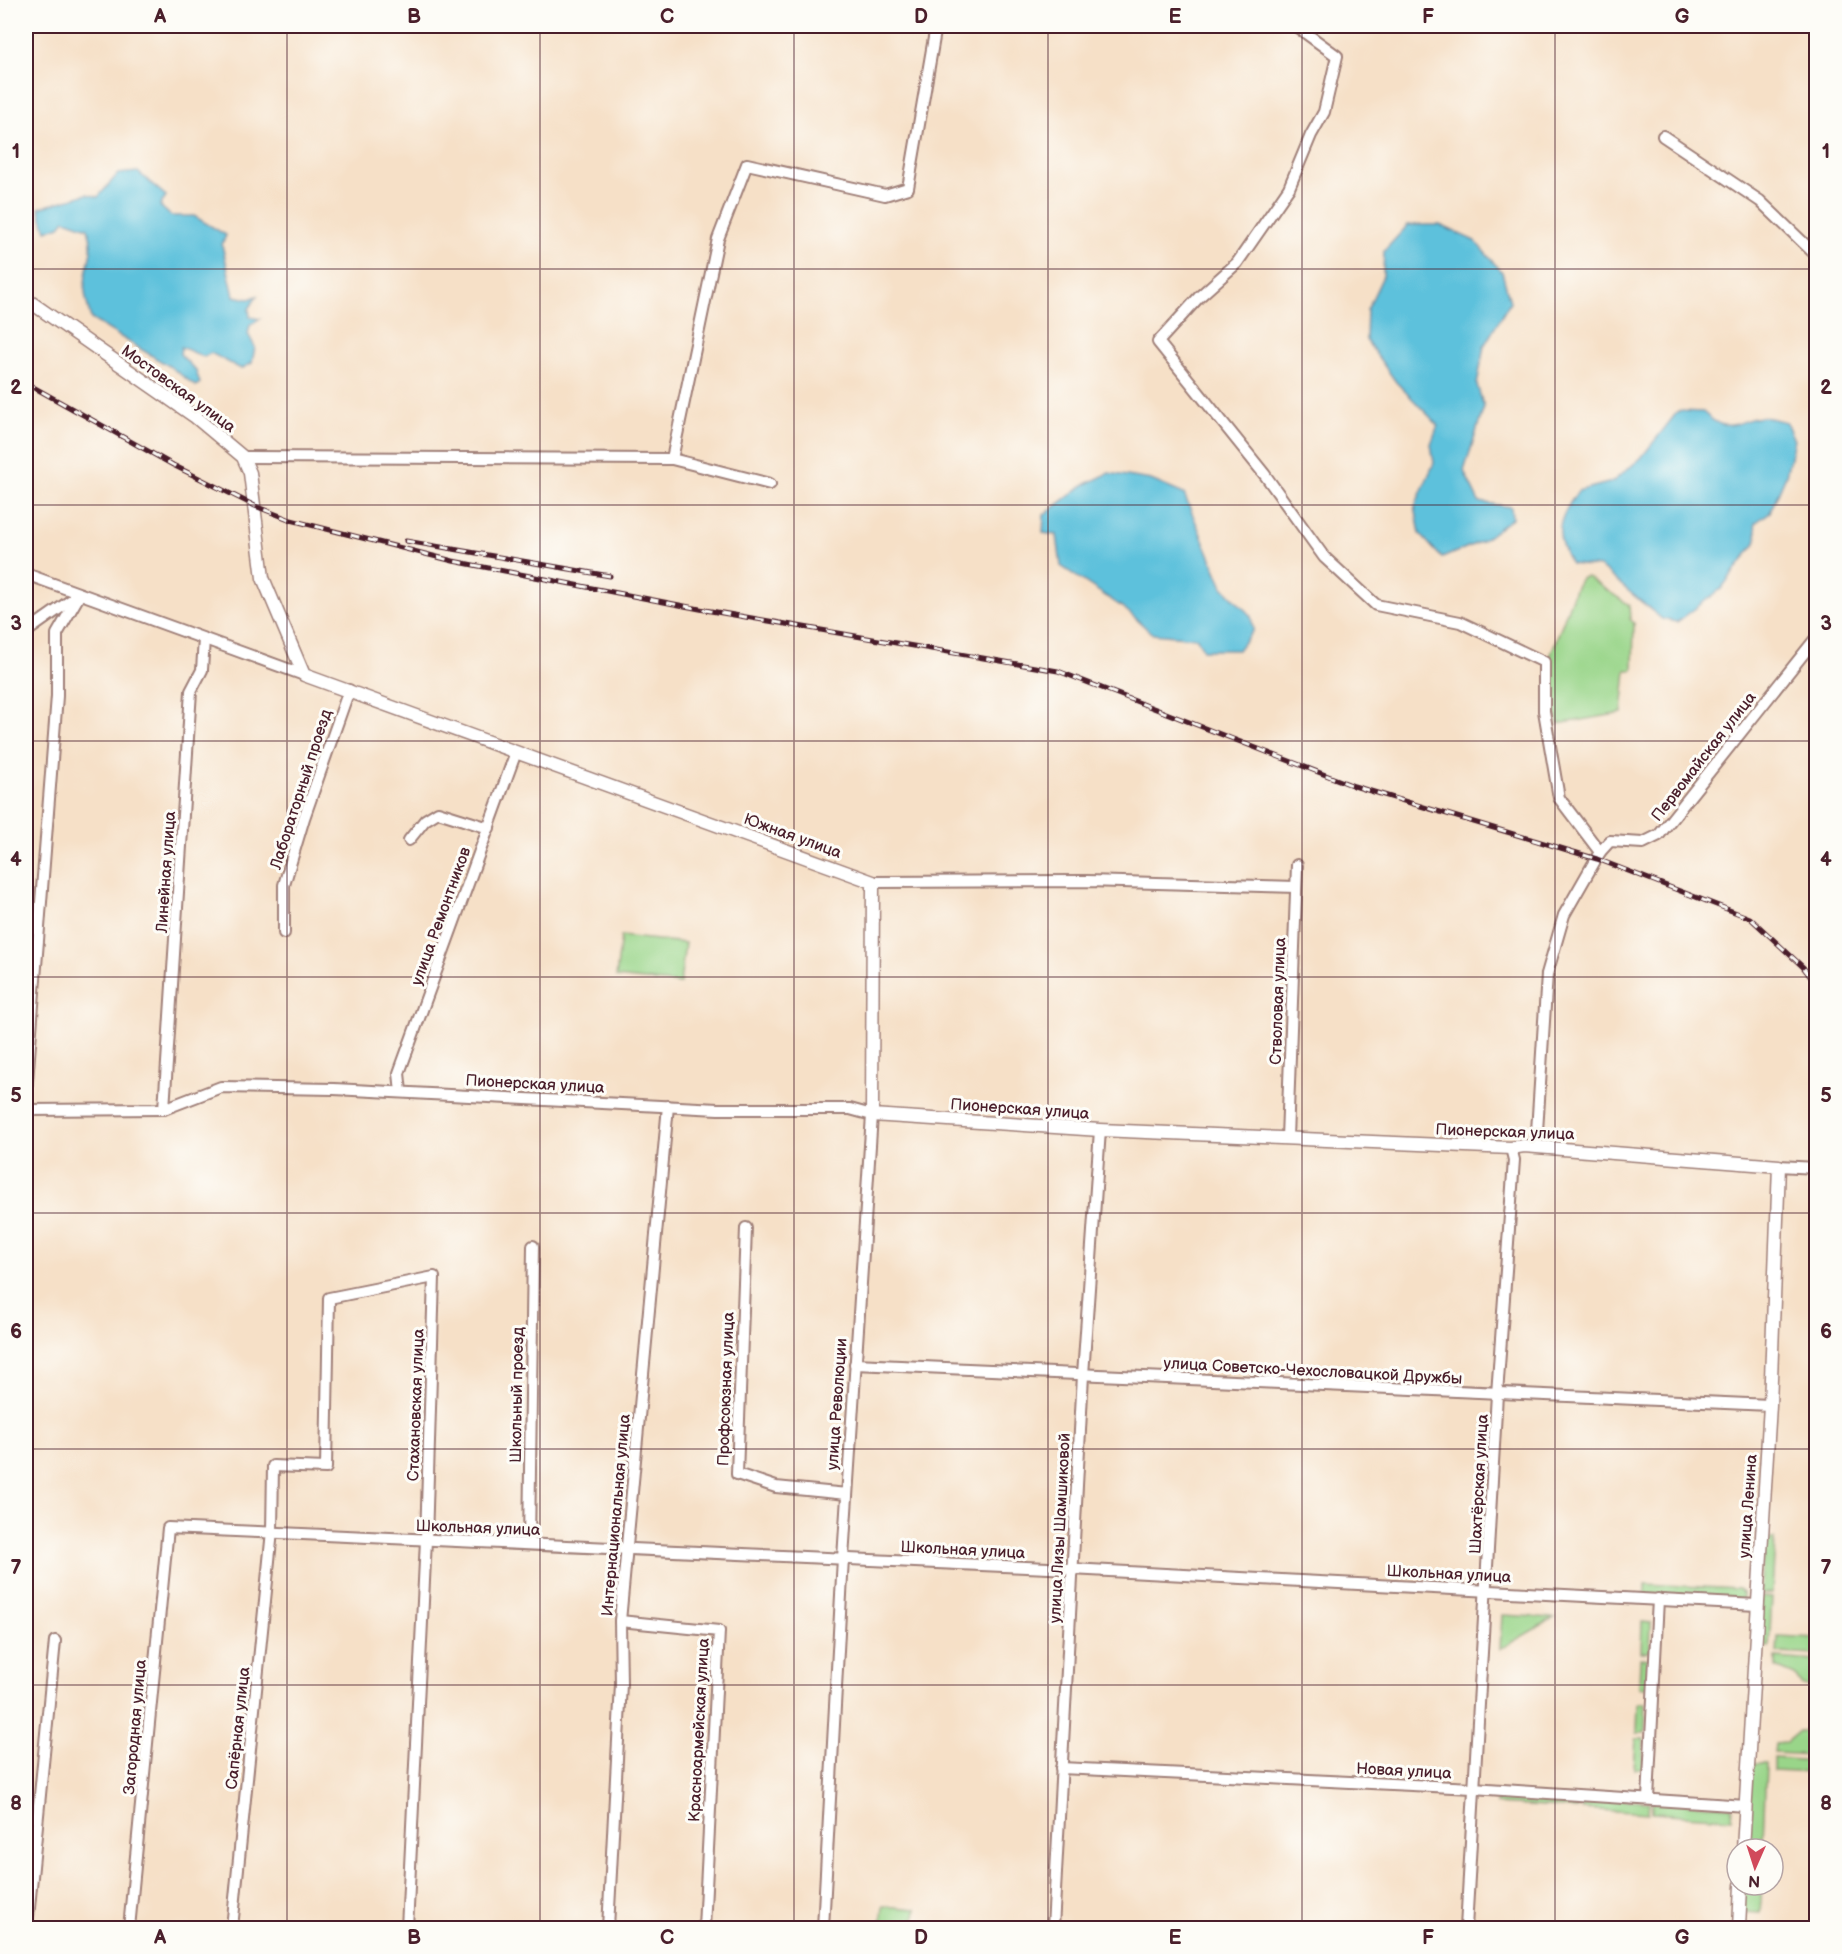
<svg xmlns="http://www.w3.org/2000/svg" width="1842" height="1954" viewBox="0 0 1842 1954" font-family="'Balsamiq Sans',sans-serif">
	<rect width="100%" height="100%" fill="#fdfcf7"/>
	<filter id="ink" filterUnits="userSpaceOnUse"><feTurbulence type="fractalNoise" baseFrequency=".0167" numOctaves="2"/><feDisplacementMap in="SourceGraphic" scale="12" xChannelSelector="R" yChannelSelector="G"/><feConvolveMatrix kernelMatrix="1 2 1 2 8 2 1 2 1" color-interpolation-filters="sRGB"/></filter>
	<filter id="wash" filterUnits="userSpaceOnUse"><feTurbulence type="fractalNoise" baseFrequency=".008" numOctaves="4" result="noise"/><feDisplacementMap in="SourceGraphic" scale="24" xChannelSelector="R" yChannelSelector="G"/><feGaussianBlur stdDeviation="1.35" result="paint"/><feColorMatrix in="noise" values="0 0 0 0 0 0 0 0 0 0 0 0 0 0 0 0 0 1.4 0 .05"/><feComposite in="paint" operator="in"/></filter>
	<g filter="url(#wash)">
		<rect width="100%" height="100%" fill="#f6e0c7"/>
		<!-- green -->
		<g fill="#99d589" stroke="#727a5a" stroke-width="1.5">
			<path d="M 1587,577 L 1629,605 L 1630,619 L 1634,623 L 1633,670 L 1626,670 L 1622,713 L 1558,724 L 1547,665 L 1575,589 L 1581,578 Z"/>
			<path d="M 621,936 L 685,943 L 680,984 L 616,977 Z"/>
			<path d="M 1764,1539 L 1775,1539 L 1772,1594 L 1760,1594 Z"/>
			<path d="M 1645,1584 L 1739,1589 L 1743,1594 L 1742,1602 L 1645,1596 Z"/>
			<path d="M 1760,1597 L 1772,1598 L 1769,1647 L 1758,1646 Z"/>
			<path d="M 1502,1615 L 1554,1618 L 1500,1649 Z"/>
			<path d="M 1642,1622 L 1651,1623 L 1650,1652 L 1641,1652 Z"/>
			<path d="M 1778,1636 L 1816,1638 L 1816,1655 L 1777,1653 Z"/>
			<path d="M 1640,1658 L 1649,1659 L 1648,1688 L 1639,1688 Z"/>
			<path d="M 1776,1658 L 1816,1661 L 1816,1687 L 1802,1686 L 1795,1675 L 1776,1667 Z"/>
			<path d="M 1638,1703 L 1646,1703 L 1645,1733 L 1637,1733 Z"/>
			<path d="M 1799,1731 L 1814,1732 L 1812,1755 L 1774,1753 L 1775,1743 L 1786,1742 Z"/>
			<path d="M 1636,1739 L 1644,1739 L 1643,1769 L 1634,1769 Z"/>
			<path d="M 1774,1758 L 1813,1761 L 1812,1773 L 1774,1771 Z"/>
			<path d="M 1751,1763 L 1766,1763 L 1763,1841 L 1747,1841 Z"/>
			<path d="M 1497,1793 L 1579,1798 L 1578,1809 L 1496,1804 Z"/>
			<path d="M 1583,1798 L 1649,1801 L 1648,1813 L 1582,1809 Z"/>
			<path d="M 1652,1802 L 1733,1806 L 1732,1818 L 1652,1813 Z"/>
			<path d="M 1744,1885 L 1762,1885 L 1760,1913 L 1743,1912 Z"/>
			<path d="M 883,1906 L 916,1909 L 914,1928 L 881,1928 Z"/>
		</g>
		<!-- water -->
		<g fill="#5dc1dc" stroke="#547084" stroke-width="1.5">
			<path d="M 138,172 L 166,196 L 160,206 L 171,216 L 194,216 L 226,235 L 222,245 L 234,296 L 249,299 L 257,296 L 249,309 L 250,317 L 260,319 L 250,325 L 248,334 L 255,347 L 252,363 L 241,369 L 211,353 L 204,357 L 181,347 L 180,354 L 196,371 L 200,383 L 196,386 L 169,366 L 91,319 C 89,310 85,299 85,290 C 84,263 97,255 88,228 L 65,220 L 60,226 L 46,231 L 39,208 L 87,194 L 98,197 L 118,174 Z"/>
			<path d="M 1408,225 L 1440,225 L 1475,241 L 1502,272 L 1510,302 L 1484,346 L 1477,385 L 1484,407 L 1464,471 L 1479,502 L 1511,507 L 1512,518 L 1482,541 L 1442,558 L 1420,534 L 1415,506 L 1434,463 L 1431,444 L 1438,425 L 1396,382 L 1366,340 L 1367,310 L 1383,276 L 1384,251 Z"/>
			<path d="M 1678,411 L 1703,412 C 1729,437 1734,420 1761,417 C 1768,417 1778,420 1786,422 L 1794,440 L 1786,475 L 1770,512 L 1755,523 L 1757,541 L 1721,589 L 1677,622 L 1662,619 L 1600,567 L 1571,564 C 1552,533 1559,519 1578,491 L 1612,482 L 1641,458 Z"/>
			<path d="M 1109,473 L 1151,480 L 1184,494 L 1223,587 L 1251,616 L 1253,630 L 1238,650 L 1203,650 L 1197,638 L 1153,634 L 1125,609 L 1061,566 L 1057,535 L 1043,533 L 1044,515 L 1084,485 Z"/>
		</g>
	</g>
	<g filter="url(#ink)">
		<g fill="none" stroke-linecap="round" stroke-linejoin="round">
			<defs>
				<g id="minor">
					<path d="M 1296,26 L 1337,56 L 1324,112 L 1311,135 L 1289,188 L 1237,263 L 1199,297 L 1158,342 L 1265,475 L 1324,557 L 1376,605 L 1460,622 L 1544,662 L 1544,711 L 1559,798 L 1600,852"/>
					<path d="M 1663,136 L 1760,201 L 1816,255"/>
					<path d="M 243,457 L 672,459 L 718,239 L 747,164 L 885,195 L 908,188 L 936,26"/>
					<path d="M 672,459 L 770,484"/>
					<path d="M 26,574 L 304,675"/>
					<path d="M 26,632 L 77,596"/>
					<path d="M 409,840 L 425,820 L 438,812 L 489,828"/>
					<path d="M 873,882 L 1087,881 L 1296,887"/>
					<path d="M 284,933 L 284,885 L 304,818 L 349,690"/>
					<path d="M 401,1092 L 399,1073 L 516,752"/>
					<path d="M 26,1095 L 57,696 L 57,634 L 80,594"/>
					<path d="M 164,1109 L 191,691 L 202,670 L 204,639"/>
					<path d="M 26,1110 L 164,1109 L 221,1087 L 334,1089 L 718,1109 L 850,1109 L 872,1115 L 843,1558 L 823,1928"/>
					<path d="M 1287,1138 L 1297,865"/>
					<path d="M 1536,1147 L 1547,974 L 1564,915 L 1600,852 L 1610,841 L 1643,843 L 1659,835 L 1816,638"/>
					<path d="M 1779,1166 L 1816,1168"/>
					<path d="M 746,1228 L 737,1474 L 776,1487 L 847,1494"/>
					<path d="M 855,1364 L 1770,1405"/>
					<path d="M 529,1544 L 533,1246"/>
					<path d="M 620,1621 L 719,1631 L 704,1928"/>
					<path d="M 1061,1768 L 1473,1788 L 1746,1806"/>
					<path d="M 1648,1799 L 1658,1599"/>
					<path d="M 27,1928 L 55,1641"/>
					<path d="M 129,1928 L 168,1528 L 1071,1569 L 1757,1605"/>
					<path d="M 232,1928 L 272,1531 L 273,1466 L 326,1468 L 329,1298 L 434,1277 L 426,1540 L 407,1928"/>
					<path d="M 608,1928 L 621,1684 L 620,1621 L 668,1106"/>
					<path d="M 1053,1928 L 1083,1375 L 1100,1130"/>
					<path d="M 1466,1928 L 1497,1394 L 1514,1160 L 1511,1148"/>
				</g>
				<g id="tertiary">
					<path d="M 26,299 L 194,416 L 243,457 L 250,473 L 263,578 L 304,675 L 873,882 L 872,1115 L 1100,1130 L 1511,1148 L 1524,1146 L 1779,1166 L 1770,1405 L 1743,1849"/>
					<path d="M 1739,1928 L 1741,1885"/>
				</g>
			</defs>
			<!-- minor casing -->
			<use href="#minor" stroke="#a08079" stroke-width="14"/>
			<!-- tertiary casing -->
			<use href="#tertiary" stroke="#a08079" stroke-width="15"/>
			<!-- minor -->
			<use href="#minor" stroke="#fff" stroke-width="10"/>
			<!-- tertiary -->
			<use href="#tertiary" stroke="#fff" stroke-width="12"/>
			<defs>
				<g id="rail">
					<path d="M 26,383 L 173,465 L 255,506 L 291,520 L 453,561 L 705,610 L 1058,671 L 1354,786 L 1597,859 L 1750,918 L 1803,967 L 1816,984"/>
					<path d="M 406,541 L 610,576"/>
				</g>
			</defs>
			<!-- rail casing -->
			<use href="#rail" stroke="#4a1f2b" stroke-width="5"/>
			<!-- rail -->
			<use href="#rail" stroke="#fdfcf7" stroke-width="3" stroke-dasharray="9" stroke-linecap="butt"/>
		</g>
	</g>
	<!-- grid -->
	<path fill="none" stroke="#4a1f2b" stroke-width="1.5" stroke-opacity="0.55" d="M 287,26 L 287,1928M 540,26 L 540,1928M 794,26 L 794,1928M 1048,26 L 1048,1928M 1302,26 L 1302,1928M 1555,26 L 1555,1928M 26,269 L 1816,269M 26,505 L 1816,505M 26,741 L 1816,741M 26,977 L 1816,977M 26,1213 L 1816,1213M 26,1449 L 1816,1449M 26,1685 L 1816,1685"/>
	<g text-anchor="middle" stroke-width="6" stroke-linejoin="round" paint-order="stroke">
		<!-- street labels -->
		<g font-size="16" fill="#4a1f2b" stroke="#fdfcf7">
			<text transform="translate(179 388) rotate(36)" y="6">Мостовская улица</text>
			<text transform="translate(1703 756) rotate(-52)" y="6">Первомайская улица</text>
			<text transform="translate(300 789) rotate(-72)" y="6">Лабораторный проезд</text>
			<text transform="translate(793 835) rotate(20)" y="6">Южная улица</text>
			<text transform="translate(165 872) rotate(-86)" y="6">Линейная улица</text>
			<text transform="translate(440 916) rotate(-70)" y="6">улица Ремонтников</text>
			<text transform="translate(1277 1001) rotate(-88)" y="6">Стволовая улица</text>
			<text transform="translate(535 1083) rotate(3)" y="6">Пионерская улица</text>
			<text transform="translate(1020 1108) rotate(4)" y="6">Пионерская улица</text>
			<text transform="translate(1505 1131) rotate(2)" y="6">Пионерская улица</text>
			<text transform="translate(1313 1370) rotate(3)" y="6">улица Советско-Чехословацкой Дружбы</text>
			<text transform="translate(725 1389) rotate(-88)" y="6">Профсоюзная улица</text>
			<text transform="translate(516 1395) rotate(-89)" y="6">Школьный проезд</text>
			<text transform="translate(836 1404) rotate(-86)" y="6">улица Революции</text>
			<text transform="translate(415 1405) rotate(-88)" y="6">Стахановская улица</text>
			<text transform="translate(1478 1484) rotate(-87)" y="6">Шахтёрская улица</text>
			<text transform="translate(1747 1506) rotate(-86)" y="6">улица Ленина</text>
			<text transform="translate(615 1515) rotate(-85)" y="6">Интернациональная улица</text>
			<text transform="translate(478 1527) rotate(2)" y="6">Школьная улица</text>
			<text transform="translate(1059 1528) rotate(-87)" y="6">улица Лизы Шамшиковой</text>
			<text transform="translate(963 1549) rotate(3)" y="6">Школьная улица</text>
			<text transform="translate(1449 1573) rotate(3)" y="6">Школьная улица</text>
			<text transform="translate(134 1727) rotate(-85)" y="6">Загородная улица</text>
			<text transform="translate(237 1728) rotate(-84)" y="6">Сапёрная улица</text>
			<text transform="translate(698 1730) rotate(-87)" y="6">Красноармейская улица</text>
			<text transform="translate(1404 1770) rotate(3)" y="6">Новая улица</text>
		</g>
	</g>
	<!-- margin -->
	<rect width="1842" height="1954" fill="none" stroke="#fdfcf7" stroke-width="66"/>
	<!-- north arrow -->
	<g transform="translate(1755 1867) rotate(183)"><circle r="28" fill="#fdfcf7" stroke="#b5a4a5" stroke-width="1.5"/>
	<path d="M0-4.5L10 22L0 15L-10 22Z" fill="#d1495b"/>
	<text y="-9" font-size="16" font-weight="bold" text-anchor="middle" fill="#4a1f2b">N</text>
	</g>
	<rect x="33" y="33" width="1776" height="1888" fill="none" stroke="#4a1f2b" stroke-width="2"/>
	<g font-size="20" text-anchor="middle" font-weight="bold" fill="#4a1f2b">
		<text x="160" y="23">A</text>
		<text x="414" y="23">B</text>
		<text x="667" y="23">C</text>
		<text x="921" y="23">D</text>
		<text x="1175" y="23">E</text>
		<text x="1428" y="23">F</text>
		<text x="1682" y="23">G</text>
		<text x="16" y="158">1</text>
		<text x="1826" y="158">1</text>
		<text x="16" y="394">2</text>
		<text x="1826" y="394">2</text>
		<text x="16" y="630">3</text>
		<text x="1826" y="630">3</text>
		<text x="16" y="866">4</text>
		<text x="1826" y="866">4</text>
		<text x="16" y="1102">5</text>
		<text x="1826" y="1102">5</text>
		<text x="16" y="1338">6</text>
		<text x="1826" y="1338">6</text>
		<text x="16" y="1574">7</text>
		<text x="1826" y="1574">7</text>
		<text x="16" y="1810">8</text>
		<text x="1826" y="1810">8</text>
		<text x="160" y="1944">A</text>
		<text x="414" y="1944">B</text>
		<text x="667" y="1944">C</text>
		<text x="921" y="1944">D</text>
		<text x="1175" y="1944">E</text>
		<text x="1428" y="1944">F</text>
		<text x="1682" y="1944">G</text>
	</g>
</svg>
